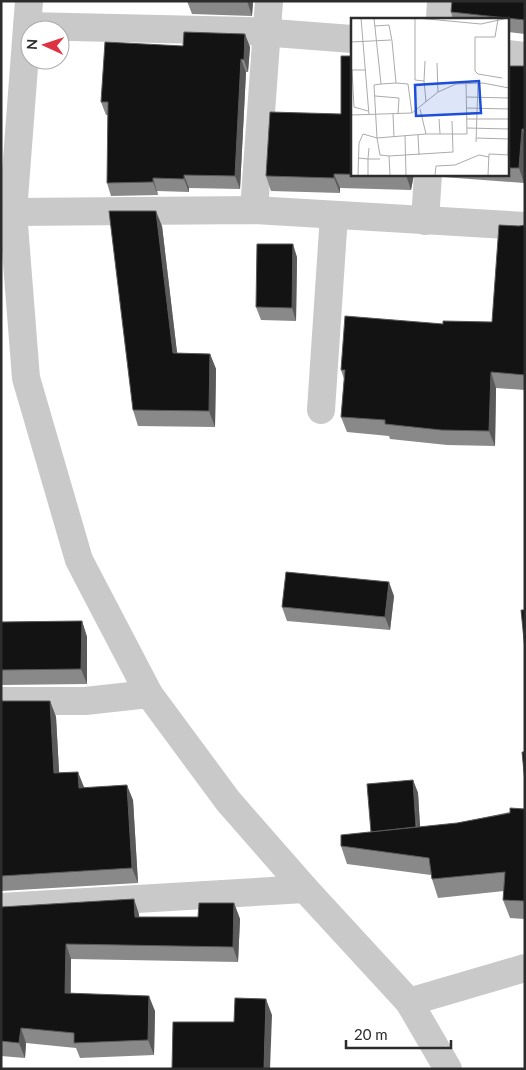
<svg xmlns="http://www.w3.org/2000/svg" width="526" height="1070" viewBox="0 0 526 1070" font-family="Lato,sans-serif">
	<rect width="100%" height="100%" fill="#fff"/>
	<g fill="none" stroke-linecap="round" stroke-linejoin="round">
		<!-- minor -->
		<g stroke="#c9c9c9" stroke-width="28">
			<path d="M 29,1 L 13,212 L 26,378 L 79,560 L 149,694 L 228,801 L 305,889 L 409,1002 L 448,1069"/>
			<path d="M 440,19 L 441,1"/>
			<path d="M 27,26 L 248,31 L 352,39"/>
			<path d="M 507,54 L 525,56"/>
			<path d="M 254,210 L 269,1"/>
			<path d="M 13,212 L 254,210 L 525,226"/>
			<path d="M 425,221 L 428,174"/>
			<path d="M 321,410 L 334,215"/>
			<path d="M 1,701 L 85,701 L 149,694"/>
			<path d="M 1,907 L 305,889"/>
			<path d="M 409,1002 L 525,968"/>
		</g>
	</g>
	<!-- wall -->
	<g fill="#898989">
		<path d="M 187,1 L 253,1 L 252,16 L 192,14 Z"/>
		<path d="M 525,1 L 525,34 L 507,32 L 507,19 L 453,19 L 451,12 Z"/>
		<path d="M 183,46 L 250,47 L 248,72 L 246,72 L 240,189 L 189,188 L 189,192 L 157,191 L 158,195 L 111,196 L 107,183 L 108,115 L 106,115 L 101,102 Z"/>
		<path d="M 507,66 L 525,66 L 524,183 L 443,177 L 442,174 L 507,174 Z"/>
		<path d="M 341,114 L 414,174 L 411,190 L 340,188 L 340,193 L 271,191 L 266,176 Z"/>
		<path d="M 525,225 L 525,390 L 496,388 L 495,446 L 447,445 L 390,439 L 389,436 L 347,432 L 341,417 L 344,379 L 341,370 L 443,324 L 492,322 L 519,226 Z"/>
		<path d="M 162,226 L 177,353 L 210,354 L 216,369 L 215,427 L 138,426 L 133,410 Z"/>
		<path d="M 297,257 L 296,321 L 261,320 L 256,307 Z"/>
		<path d="M 394,596 L 390,630 L 287,621 L 282,607 Z"/>
		<path d="M 82,621 L 87,637 L 87,684 L 1,685 L 1,622 Z"/>
		<path d="M 1,701 L 50,701 L 56,717 L 59,773 L 84,787 L 133,800 L 138,883 L 1,891 Z"/>
		<path d="M 413,780 L 418,793 L 420,827 L 457,823 L 525,809 L 525,919 L 510,918 L 503,900 L 504,891 L 438,898 L 432,879 L 431,875 L 347,864 L 341,846 L 371,832 Z"/>
		<path d="M 234,903 L 240,919 L 238,962 L 71,959 L 71,993 L 155,1011 L 154,1055 L 80,1058 L 76,1048 L 26,1043 L 25,1058 L 1,1056 L 1,907 L 139,914 L 139,917 L 198,917 Z"/>
	</g>
	<!-- shaded-wall -->
	<g fill="#5a5a5a">
		<path d="M 247,1 L 253,1 L 252,16 Z"/>
		<path d="M 245,34 L 250,47 L 248,72 L 244,60 Z"/>
		<path d="M 241,59 L 246,72 L 240,189 L 235,176 Z"/>
		<path d="M 522,129 L 525,137 L 524,183 L 519,168 Z"/>
		<path d="M 334,174 L 340,188 L 340,193 L 334,178 Z"/>
		<path d="M 406,174 L 414,174 L 411,190 L 406,175 Z"/>
		<path d="M 184,175 L 189,188 L 189,192 L 184,179 Z"/>
		<path d="M 153,178 L 157,191 L 158,195 L 153,182 Z"/>
		<path d="M 156,211 L 162,226 L 179,369 L 173,353 Z"/>
		<path d="M 293,244 L 297,257 L 296,321 L 292,308 Z"/>
		<path d="M 210,354 L 216,369 L 215,427 L 209,411 Z"/>
		<path d="M 491,372 L 496,388 L 495,446 L 489,431 Z"/>
		<path d="M 389,582 L 394,596 L 390,630 L 385,617 Z"/>
		<path d="M 82,621 L 87,637 L 87,684 L 81,669 Z"/>
		<path d="M 50,701 L 56,717 L 60,788 L 54,773 Z"/>
		<path d="M 78,772 L 84,787 L 85,803 L 79,788 Z"/>
		<path d="M 413,780 L 418,793 L 421,843 L 417,830 Z"/>
		<path d="M 127,785 L 133,800 L 138,883 L 132,868 Z"/>
		<path d="M 134,899 L 139,914 L 140,932 L 135,917 Z"/>
		<path d="M 234,903 L 240,919 L 238,962 L 233,947 Z"/>
		<path d="M 66,944 L 71,959 L 70,1008 L 65,993 Z"/>
		<path d="M 149,996 L 155,1011 L 154,1055 L 148,1040 Z"/>
		<path d="M 266,999 L 272,1015 L 270,1069 L 264,1069 Z"/>
		<path d="M 21,1028 L 26,1043 L 25,1058 L 19,1043 Z"/>
	</g>
	<!-- building -->
	<g fill="#131313" stroke="#5a5a5a">
		<path d="M 452,1 L 525,1 L 525,20 L 451,12 Z"/>
		<path d="M 184,32 L 245,34 L 244,60 L 241,59 L 235,176 L 184,175 L 184,179 L 153,178 L 153,182 L 107,183 L 108,102 L 101,102 L 105,42 L 183,46 Z"/>
		<path d="M 341,56 L 352,56 L 352,174 L 406,174 L 406,175 L 334,174 L 334,178 L 266,176 L 270,112 L 341,114 Z"/>
		<path d="M 507,66 L 525,66 L 525,129 L 522,129 L 519,168 L 507,168 Z"/>
		<path d="M 109,211 L 156,211 L 173,353 L 210,354 L 209,411 L 133,410 Z"/>
		<path d="M 499,225 L 519,226 L 525,225 L 525,375 L 491,372 L 489,431 L 441,430 L 385,424 L 385,420 L 341,417 L 345,370 L 341,370 L 345,316 L 443,324 L 443,321 L 492,322 Z"/>
		<path d="M 257,244 L 293,244 L 292,308 L 256,307 Z"/>
		<path d="M 286,572 L 389,582 L 385,617 L 282,607 Z"/>
		<path d="M 521,610 L 525,610 L 525,650 Z"/>
		<path d="M 82,621 L 81,669 L 1,670 L 1,622 Z"/>
		<path d="M 1,701 L 50,701 L 54,773 L 78,772 L 79,788 L 127,785 L 132,868 L 1,876 Z"/>
		<path d="M 522,752 L 525,752 L 525,782 Z"/>
		<path d="M 413,780 L 416,827 L 371,832 L 367,784 Z"/>
		<path d="M 510,808 L 525,809 L 525,901 L 503,900 L 505,872 L 432,879 L 429,858 L 341,846 L 341,835 L 457,823 L 510,813 Z"/>
		<path d="M 134,899 L 135,917 L 198,917 L 199,903 L 234,903 L 233,947 L 66,944 L 65,993 L 149,996 L 148,1040 L 74,1043 L 74,1033 L 21,1028 L 19,1043 L 1,1041 L 1,907 Z"/>
		<path d="M 235,998 L 266,999 L 264,1069 L 172,1069 L 173,1022 L 234,1022 Z"/>
	</g>
	<!-- overview -->
	<g transform="translate(351 18)">
		<rect width="158" height="158" fill="#fff"/>
		<path fill="none" stroke="#ababab" stroke-width="1" d="M 10,0 L 18,97M 23,0 L 30,66 L 23,67 L 26,120 L 29,137 L 38,138 L 39,157M 64,0 L 64,62 L 73,63 L 75,84M 66,0 L 130,6 L 157,0M 147,1 L 144,19 L 124,19 L 124,53 L 127,56 L 151,60M 24,8 L 38,7 L 41,23 L 45,65 L 30,66M 0,24 L 40,22M 86,45 L 87,74M 15,52 L 1,52 L 3,89 L 17,93M 73,63 L 74,43M 45,65 L 57,66 L 61,95M 24,78 L 48,80 L 47,96M 116,79 L 158,80M 116,90 L 158,91M 42,96 L 43,119M 0,97 L 61,95 L 87,74 L 105,66 L 132,65 L 158,70M 88,101 L 89,116M 116,101 L 158,101M 116,110 L 158,111M 75,116 L 116,116 L 115,65M 67,117 L 68,137M 54,118 L 55,157M 125,120 L 158,121M 125,124 L 127,65M 157,137 L 158,107M 38,138 L 102,134 L 101,103M 7,140 L 17,141 L 18,130M 7,157 L 8,125 L 12,116 L 26,120 L 75,116 L 69,91M 17,157 L 17,141 L 29,141M 84,157 L 85,148 L 104,147 L 128,137 L 138,139M 137,157 L 138,136 L 158,137"/>
		<path fill="#1d4ed8" fill-opacity="0.15" stroke="#1d4ed8" stroke-width="2.5" d="M 128,63 L 130,95 L 65,98 L 64,67 Z"/>
		<rect width="158" height="158" fill="none" stroke="#2c2c2c" stroke-width="2.5"/>
	</g>
	<!-- border -->
	<rect width="526" height="1070" fill="none" stroke="#2c2c2c" stroke-width="5"/>
	<!-- north arrow -->
	<g transform="translate(45 45) rotate(273)"><circle r="24" fill="#ffffff" stroke="#ababab"/>
	<path d="M0-4L9 19L0 12L-9 19Z" fill="#df3241"/>
	<text y="-8" font-size="14" font-weight="bold" text-anchor="middle" fill="#2c2c2c">N</text>
	</g>
	<!-- scale -->
	<path d="M346 1040v8h105v-8" fill="none" stroke="#2c2c2c" stroke-width="2.5"/>
	<text x="354" y="1040" font-size="15" fill="#2c2c2c" stroke="#ffffff" stroke-width="4" paint-order="stroke">20 m</text>
</svg>
